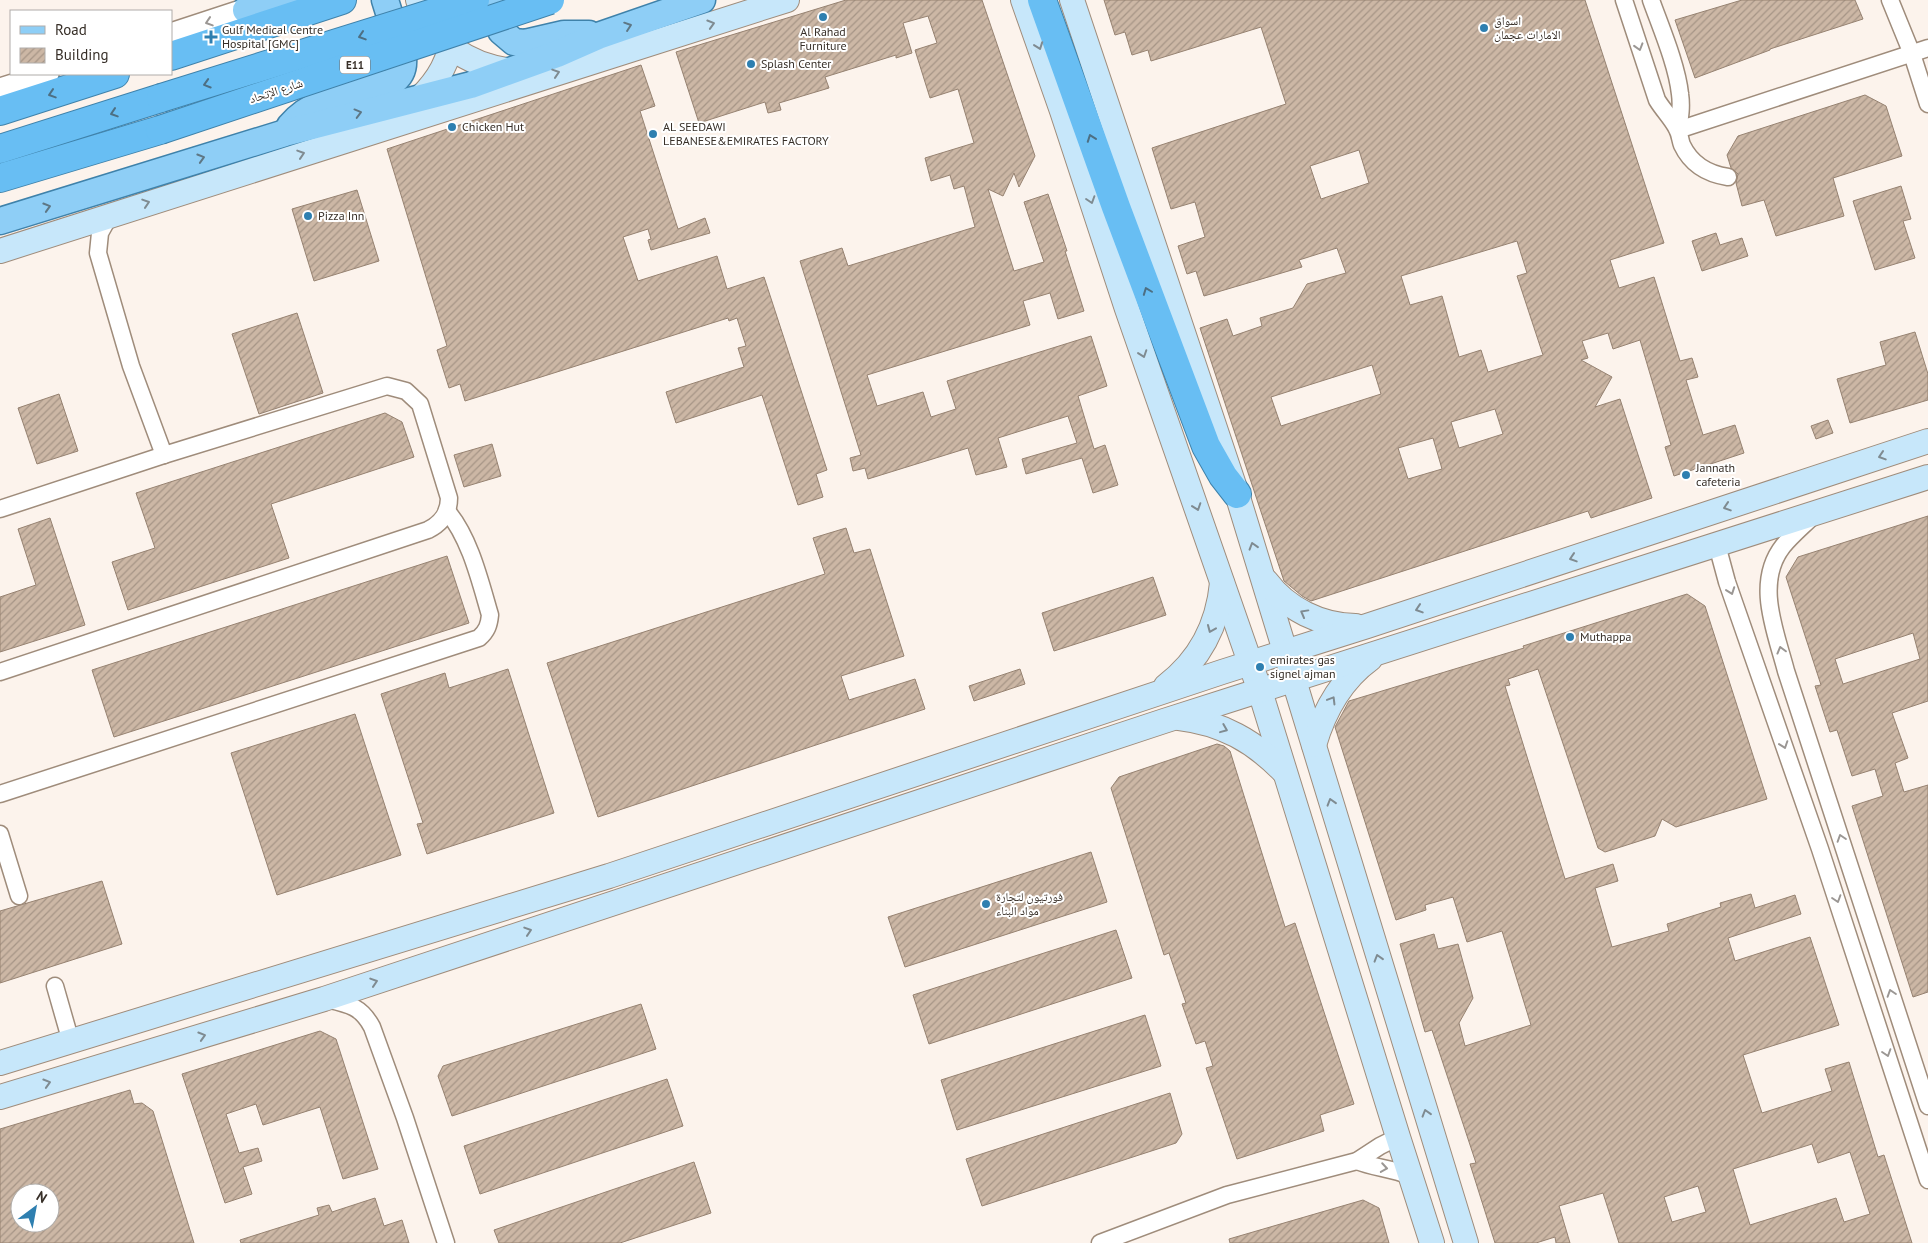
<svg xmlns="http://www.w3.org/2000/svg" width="1928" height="1243" viewBox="0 0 1928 1243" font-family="'PT Sans','Noto Naskh Arabic',sans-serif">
	<defs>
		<pattern id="building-hatch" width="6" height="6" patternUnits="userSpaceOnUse" patternTransform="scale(1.25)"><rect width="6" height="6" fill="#ccb7a5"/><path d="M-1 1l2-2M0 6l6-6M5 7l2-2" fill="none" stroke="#a69586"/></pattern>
	</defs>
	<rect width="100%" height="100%" fill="#fcf3ec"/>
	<!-- building -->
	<g fill="url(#building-hatch)" stroke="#968271" fill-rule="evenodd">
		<path d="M 846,0 L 982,0 L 1035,156 L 1019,187 L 1014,173 L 1003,196 L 988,189 L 1014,271 L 1044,262 L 1024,202 L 1048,194 L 1067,251 L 1065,251 L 1084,311 L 1058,319 L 1050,293 L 1023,301 L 1030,325 L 867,375 L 877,406 L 923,392 L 931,417 L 956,409 L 947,381 L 1091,336 L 1107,386 L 1078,396 L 1094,449 L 1105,445 L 1118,485 L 1093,493 L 1082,458 L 1026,474 L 1022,459 L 1077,443 L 1068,416 L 998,438 L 1007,467 L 976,475 L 968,448 L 868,479 L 865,468 L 853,471 L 850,458 L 861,455 L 800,261 L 842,248 L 848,266 L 975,227 L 964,186 L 954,189 L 950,175 L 931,181 L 925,158 L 974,143 L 958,89 L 930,98 L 915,50 L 937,43 L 928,16 L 903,23 L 912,53 L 896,58 L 896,55 L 825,77 L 829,88 L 779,103 L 781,110 L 768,113 L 765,102 L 699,123 L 676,52 Z"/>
		<path d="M 1104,0 L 1585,0 L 1664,243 L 1610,260 L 1619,288 L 1654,277 L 1680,361 L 1692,358 L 1698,377 L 1686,380 L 1703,435 L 1735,425 L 1744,453 L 1674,476 L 1665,447 L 1671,445 L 1640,340 L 1613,349 L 1608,333 L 1582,341 L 1588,358 L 1581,360 L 1612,377 L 1595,407 L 1620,399 L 1652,498 L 1591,518 L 1588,511 L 1311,601 L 1302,596 L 1284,581 L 1200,328 L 1227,319 L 1233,336 L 1262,326 L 1260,318 L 1293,308 L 1307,284 L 1346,273 L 1337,248 L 1299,260 L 1302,267 L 1204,296 L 1196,271 L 1187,274 L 1178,246 L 1205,237 L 1195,202 L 1171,209 L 1152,148 L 1286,104 L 1261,27 L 1151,61 L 1148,50 L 1132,55 L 1125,32 L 1115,35 ZM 1359,150 L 1369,183 L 1321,199 L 1310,166 ZM 1517,241 L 1527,273 L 1517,276 L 1543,355 L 1488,372 L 1481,350 L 1459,357 L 1442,296 L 1410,305 L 1401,276 ZM 1372,365 L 1381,394 L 1281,426 L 1271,397 ZM 1495,409 L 1503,434 L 1459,448 L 1451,422 ZM 1433,438 L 1442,469 L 1408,479 L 1398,448 Z"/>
		<path d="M 1742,0 L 1855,0 L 1863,19 L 1770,49 L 1770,50 L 1695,78 L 1675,20 Z"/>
		<path d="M 641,65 L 655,106 L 640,111 L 678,229 L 705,218 L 710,233 L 651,250 L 648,240 L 651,239 L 648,229 L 623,237 L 638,281 L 717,256 L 727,289 L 764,277 L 827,470 L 816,474 L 823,497 L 798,505 L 762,395 L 676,423 L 666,392 L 744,367 L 738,348 L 746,346 L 737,318 L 729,321 L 728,318 L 465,401 L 460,384 L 449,388 L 437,350 L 447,346 L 387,149 Z"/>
		<path d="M 1865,95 L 1886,106 L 1902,156 L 1833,178 L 1844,216 L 1776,236 L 1764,200 L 1742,206 L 1736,183 L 1738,174 L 1731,168 L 1727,155 L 1738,136 Z"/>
		<path d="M 1901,186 L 1911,219 L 1903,221 L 1915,258 L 1875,270 L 1853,201 Z"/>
		<path d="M 357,190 L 379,261 L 314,281 L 292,209 Z"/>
		<path d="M 1716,233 L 1720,245 L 1742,238 L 1748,256 L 1702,271 L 1692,241 Z"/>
		<path d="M 297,313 L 323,393 L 259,414 L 232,334 Z"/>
		<path d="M 1915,332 L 1928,374 L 1928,400 L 1850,423 L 1837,379 L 1886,365 L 1880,342 Z"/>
		<path d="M 59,394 L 78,451 L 37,464 L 18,408 Z"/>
		<path d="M 385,413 L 402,422 L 414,457 L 271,504 L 289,558 L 128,610 L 112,562 L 155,548 L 136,493 Z"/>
		<path d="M 1828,420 L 1833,433 L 1816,439 L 1811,426 Z"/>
		<path d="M 492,444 L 501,476 L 464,487 L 454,455 Z"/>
		<path d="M 1928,516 L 1928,701 L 1892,713 L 1908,758 L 1895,763 L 1904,792 L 1928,785 L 1928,992 L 1913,997 L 1852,806 L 1883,796 L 1875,769 L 1852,776 L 1837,730 L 1830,732 L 1815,686 L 1821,685 L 1786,577 L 1798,557 ZM 1913,633 L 1920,659 L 1843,684 L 1835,659 Z"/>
		<path d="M 50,518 L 85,625 L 0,652 L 0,597 L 36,585 L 18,529 Z"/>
		<path d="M 846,528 L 854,553 L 870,549 L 904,656 L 841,676 L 849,700 L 915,679 L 925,709 L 598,817 L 547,663 L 825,574 L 813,538 Z"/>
		<path d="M 447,556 L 469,623 L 114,737 L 92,670 Z"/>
		<path d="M 1153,577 L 1166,615 L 1054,651 L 1042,613 Z"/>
		<path d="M 1687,594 L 1705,606 L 1767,799 L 1676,827 L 1662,819 L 1655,836 L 1605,852 L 1598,848 L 1538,669 L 1508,679 L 1510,685 L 1505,686 L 1565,879 L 1613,864 L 1618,881 L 1595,888 L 1612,947 L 1669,931 L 1667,924 L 1721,907 L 1720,903 L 1751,894 L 1755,908 L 1795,895 L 1801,914 L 1728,938 L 1735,961 L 1810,937 L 1839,1025 L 1743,1055 L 1762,1113 L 1832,1091 L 1825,1069 L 1849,1062 L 1878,1157 L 1884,1155 L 1912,1243 L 1619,1243 L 1603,1193 L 1559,1206 L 1570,1243 L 1556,1243 L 1555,1237 L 1536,1243 L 1495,1243 L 1470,1164 L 1476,1163 L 1432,1030 L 1425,1032 L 1400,944 L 1434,934 L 1438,949 L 1458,944 L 1473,998 L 1459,1023 L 1465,1046 L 1531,1025 L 1502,931 L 1467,942 L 1453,897 L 1425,905 L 1426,910 L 1396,920 L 1335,727 L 1349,701 L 1524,648 L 1523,646 ZM 1812,1144 L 1818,1163 L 1850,1152 L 1870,1214 L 1844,1222 L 1836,1198 L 1750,1225 L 1733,1169 ZM 1698,1186 L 1706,1212 L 1672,1222 L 1664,1197 Z"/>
		<path d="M 508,669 L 554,813 L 427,854 L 417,824 L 423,823 L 381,694 L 445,673 L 449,688 Z"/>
		<path d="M 1020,669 L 1025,684 L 974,701 L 969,686 Z"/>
		<path d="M 355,714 L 401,855 L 277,895 L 231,753 Z"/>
		<path d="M 1217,744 L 1224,746 L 1230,751 L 1285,927 L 1295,923 L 1354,1104 L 1320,1115 L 1324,1131 L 1237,1159 L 1206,1068 L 1213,1066 L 1205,1041 L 1196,1044 L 1182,1004 L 1186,1003 L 1169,953 L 1164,955 L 1111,788 L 1119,777 Z"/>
		<path d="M 1091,852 L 1107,902 L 905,967 L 888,917 Z"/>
		<path d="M 102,881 L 122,944 L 0,983 L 0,911 Z"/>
		<path d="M 1116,930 L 1132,978 L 929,1044 L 913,995 Z"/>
		<path d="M 641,1004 L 656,1049 L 452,1116 L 438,1076 L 443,1066 Z"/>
		<path d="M 1145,1015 L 1161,1066 L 957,1130 L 941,1080 Z"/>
		<path d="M 320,1031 L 336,1039 L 378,1169 L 343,1179 L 320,1107 L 263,1125 L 256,1104 L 226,1114 L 239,1153 L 258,1148 L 262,1161 L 243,1167 L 252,1194 L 225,1203 L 182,1074 Z"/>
		<path d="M 667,1079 L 683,1126 L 480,1194 L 464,1146 Z"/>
		<path d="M 130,1090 L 134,1104 L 142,1103 L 153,1111 L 194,1243 L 0,1243 L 0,1129 ZM 20,1193 L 50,1193 L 50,1223 L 20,1223 Z"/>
		<path d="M 1170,1093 L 1182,1134 L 1176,1143 L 982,1206 L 966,1159 Z"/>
		<path d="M 694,1162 L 711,1213 L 620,1243 L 499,1243 L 494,1230 Z"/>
		<path d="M 375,1198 L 384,1226 L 402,1220 L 409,1243 L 241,1243 L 240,1240 L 319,1215 L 317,1208 L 329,1205 L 332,1212 Z"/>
		<path d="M 1363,1200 L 1379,1208 L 1389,1243 L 1230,1243 L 1229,1239 Z"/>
	</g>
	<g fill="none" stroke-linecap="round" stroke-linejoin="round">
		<defs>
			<g id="minor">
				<path d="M 1624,0 L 1657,100 C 1663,110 1673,120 1677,129 C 1680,134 1680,140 1682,145 C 1691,164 1708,174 1728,177"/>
				<path d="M 1651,0 C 1661,28 1677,65 1680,94 C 1682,107 1680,118 1678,130"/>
				<path d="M 1890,0 L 1912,54 L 1928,104"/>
				<path d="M 1678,130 L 1928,48"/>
				<path d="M 110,215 L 100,233 L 98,253 L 131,366 L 164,455"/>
				<path d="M 0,509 L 164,455 L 387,386 L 406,391 L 420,404 L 449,498 C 449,513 442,523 428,530 L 0,672"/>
				<path d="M 1813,516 C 1803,526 1792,535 1783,546 C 1754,583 1776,632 1786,671 L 1928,1106"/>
				<path d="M 1717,545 L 1727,582 L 1820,849 L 1928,1180"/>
				<path d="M 0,794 L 479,638 C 487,631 489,625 490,615 C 480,581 470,538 447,511"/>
				<path d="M 0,834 L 19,896"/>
				<path d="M 55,986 L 71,1042"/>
				<path d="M 326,999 C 348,1004 361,1006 372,1027 L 405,1118 L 446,1243"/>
				<path d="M 1357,1161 C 1374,1168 1392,1168 1410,1176"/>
				<path d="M 1100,1243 L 1227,1195 L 1357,1161 L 1380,1146 L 1398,1137"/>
			</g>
			<g id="tertiary">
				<path d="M 171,34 L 262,4"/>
				<path d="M 0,89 L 48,74"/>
			</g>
			<g id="secondary">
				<path d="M 418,0 C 435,44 468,66 514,71"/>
				<path d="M 1023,0 L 1062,111 L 1127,309 L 1260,691 L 1398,1137 L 1432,1243"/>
				<path d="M 1072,0 L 1237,494 L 1466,1243"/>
				<path d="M 420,98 C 439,79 450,60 453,33"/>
				<path d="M 0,251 L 787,0"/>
				<path d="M 1266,581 C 1287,609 1321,626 1356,626"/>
				<path d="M 1166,686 C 1199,661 1218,625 1222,583"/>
				<path d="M 1179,718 C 1222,723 1254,741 1284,772"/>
				<path d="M 1314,745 C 1324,711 1341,680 1370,659"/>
				<path d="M 0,1063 L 609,876 L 1222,672 L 1367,626 L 1928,441"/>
				<path d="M 0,1097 L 324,999 L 1164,721 L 1928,477"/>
			</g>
			<g id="primary">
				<path d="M 490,0 L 501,31 L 514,42 L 525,43 L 564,34 L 589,34"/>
				<path d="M 246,10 L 276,7 L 297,0"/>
				<path d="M 290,126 C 314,97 357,93 392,82 C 401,76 404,69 403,58 L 385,0"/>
				<path d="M 0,221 L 285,133 L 471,85 L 557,54 L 598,36 L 702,0"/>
			</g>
			<g id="trunk">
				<path d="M 1042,0 L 1116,207 L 1206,446 L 1223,476 L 1237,494"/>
				<path d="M 171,56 L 342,0"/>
				<path d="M 0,111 L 115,74"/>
				<path d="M 0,149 L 161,98"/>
				<path d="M 0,178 L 160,130"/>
			</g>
		</defs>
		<!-- minor casing -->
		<use href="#minor" stroke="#9f8c7b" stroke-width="19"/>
		<!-- tertiary casing -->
		<use href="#tertiary" stroke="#9f8c7b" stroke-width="24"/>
		<!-- secondary casing -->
		<use href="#secondary" stroke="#9f8c7b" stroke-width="26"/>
		<!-- primary casing -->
		<use href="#primary" stroke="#3f82aa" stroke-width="29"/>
		<!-- trunk casing -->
		<use href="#trunk" stroke="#3f82aa" stroke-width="30"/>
		<!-- minor -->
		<use href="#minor" stroke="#fff" stroke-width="16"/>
		<!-- tertiary -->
		<use href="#tertiary" stroke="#fff" stroke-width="21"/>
		<!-- secondary -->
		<use href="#secondary" stroke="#c7e7fa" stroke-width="24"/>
		<!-- primary -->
		<use href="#primary" stroke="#8ecef6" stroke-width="26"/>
		<!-- trunk -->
		<use href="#trunk" stroke="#68bef3" stroke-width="28"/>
		<defs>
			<g id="trunk-bridge">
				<path d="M 161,98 L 475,0"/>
				<path d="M 160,130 L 550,0"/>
			</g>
		</defs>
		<!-- trunk-bridge casing -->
		<use href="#trunk-bridge" stroke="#3f82aa" stroke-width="30" stroke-linecap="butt"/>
		<!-- trunk-bridge -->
		<use href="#trunk-bridge" stroke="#68bef3" stroke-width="28"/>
	</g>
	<!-- one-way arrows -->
	<defs><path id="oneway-chevron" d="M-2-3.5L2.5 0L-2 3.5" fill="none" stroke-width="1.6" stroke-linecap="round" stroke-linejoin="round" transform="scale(1.25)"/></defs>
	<g stroke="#9b9794">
		<use href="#oneway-chevron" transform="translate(209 22) rotate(162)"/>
		<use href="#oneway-chevron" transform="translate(1639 47) rotate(73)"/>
		<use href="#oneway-chevron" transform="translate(1731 591) rotate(70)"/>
		<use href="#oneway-chevron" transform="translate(1781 650) rotate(-105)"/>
		<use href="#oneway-chevron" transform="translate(1784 745) rotate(71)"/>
		<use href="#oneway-chevron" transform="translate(1841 838) rotate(-108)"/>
		<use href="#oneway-chevron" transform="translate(1837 899) rotate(72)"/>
		<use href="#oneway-chevron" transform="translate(1891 993) rotate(-108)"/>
		<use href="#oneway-chevron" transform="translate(1887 1053) rotate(72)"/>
		<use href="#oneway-chevron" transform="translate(1384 1168) rotate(9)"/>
	</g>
	<g stroke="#7f8b91">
		<use href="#oneway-chevron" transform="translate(711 24) rotate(-17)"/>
		<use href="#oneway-chevron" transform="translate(1039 46) rotate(70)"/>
		<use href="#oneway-chevron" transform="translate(556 73) rotate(-18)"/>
		<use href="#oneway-chevron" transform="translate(301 154) rotate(-18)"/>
		<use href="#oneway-chevron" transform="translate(1091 200) rotate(72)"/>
		<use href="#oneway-chevron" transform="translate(146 203) rotate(-18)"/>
		<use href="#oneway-chevron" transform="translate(1143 354) rotate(71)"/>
		<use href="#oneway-chevron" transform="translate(1882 456) rotate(162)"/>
		<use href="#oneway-chevron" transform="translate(1197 507) rotate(71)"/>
		<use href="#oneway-chevron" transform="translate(1727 507) rotate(162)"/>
		<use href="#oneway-chevron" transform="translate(1253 546) rotate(-107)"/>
		<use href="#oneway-chevron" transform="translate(1573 558) rotate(162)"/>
		<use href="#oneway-chevron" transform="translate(1419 609) rotate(162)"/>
		<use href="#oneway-chevron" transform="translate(1304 613) rotate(-151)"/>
		<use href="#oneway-chevron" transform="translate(1211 629) rotate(113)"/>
		<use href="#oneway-chevron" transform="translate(1332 700) rotate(-59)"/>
		<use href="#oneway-chevron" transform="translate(1224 729) rotate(22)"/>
		<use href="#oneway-chevron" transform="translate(1331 802) rotate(-107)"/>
		<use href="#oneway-chevron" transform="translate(528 931) rotate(-18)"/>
		<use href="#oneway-chevron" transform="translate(1378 958) rotate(-107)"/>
		<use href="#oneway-chevron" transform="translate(374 982) rotate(-18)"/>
		<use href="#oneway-chevron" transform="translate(202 1036) rotate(-17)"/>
		<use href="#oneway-chevron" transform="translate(47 1083) rotate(-17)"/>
		<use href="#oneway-chevron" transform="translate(1426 1113) rotate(-107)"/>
	</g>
	<g stroke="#5e7785">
		<use href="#oneway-chevron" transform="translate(628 26) rotate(-19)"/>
		<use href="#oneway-chevron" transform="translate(358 113) rotate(-15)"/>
		<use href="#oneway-chevron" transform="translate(201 158) rotate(-17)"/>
		<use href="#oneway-chevron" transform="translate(47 207) rotate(-17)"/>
	</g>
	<g stroke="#4d6f83">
		<use href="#oneway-chevron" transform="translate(362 36) rotate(162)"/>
		<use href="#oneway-chevron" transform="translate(207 84) rotate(163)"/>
		<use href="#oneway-chevron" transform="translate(52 94) rotate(162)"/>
		<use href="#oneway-chevron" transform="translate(114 113) rotate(162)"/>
		<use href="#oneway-chevron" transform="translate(1091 138) rotate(-110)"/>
		<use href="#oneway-chevron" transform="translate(1147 291) rotate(-111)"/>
	</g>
	<!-- markers -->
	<g fill="#2e7fb0" stroke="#fff" stroke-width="2">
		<circle cx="823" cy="17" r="5"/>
		<circle cx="1484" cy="28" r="5"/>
		<path d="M208.5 29.5h5v5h5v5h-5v5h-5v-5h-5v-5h5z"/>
		<circle cx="751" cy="64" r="5"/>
		<circle cx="452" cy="127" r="5"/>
		<circle cx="653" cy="134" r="5"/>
		<circle cx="308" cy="216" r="5"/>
		<circle cx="1686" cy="475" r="5"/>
		<circle cx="1570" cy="637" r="5"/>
		<circle cx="1260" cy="667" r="5"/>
		<circle cx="986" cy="904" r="5"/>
	</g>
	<g text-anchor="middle" stroke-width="4" stroke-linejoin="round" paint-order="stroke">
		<!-- shield labels -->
		<rect fill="#fff" stroke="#736d68" stroke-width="1" x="340" y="56.5" width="30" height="17" rx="4"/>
		<g font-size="11" font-weight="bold" fill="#372f28">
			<text x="355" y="69">E11</text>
		</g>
		<!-- poi labels -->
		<g font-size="12" fill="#372f28" stroke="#fff" text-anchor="start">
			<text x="1494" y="25">اسواق<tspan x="1494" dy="14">الامارات عجمان</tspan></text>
			<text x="222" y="34">Gulf Medical Centre<tspan x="222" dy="14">Hospital [GMC]</tspan></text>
			<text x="823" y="36" text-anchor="middle">Al Rahad<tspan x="823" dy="14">Furniture</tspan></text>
			<text x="761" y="68">Splash Center</text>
			<text x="462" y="131">Chicken Hut</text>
			<text x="663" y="131">AL SEEDAWI<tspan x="663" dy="14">LEBANESE&amp;EMIRATES FACTORY</tspan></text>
			<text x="318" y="220">Pizza Inn</text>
			<text x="1696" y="472">Jannath<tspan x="1696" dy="14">cafeteria</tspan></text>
			<text x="1580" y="641">Muthappa</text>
			<text x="1270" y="664">emirates gas<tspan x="1270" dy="14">signel ajman</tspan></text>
			<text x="996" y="901">فورتيون لتجارة<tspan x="996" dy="14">مواد البناء</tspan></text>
		</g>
		<!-- street labels -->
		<g font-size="12" fill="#372f28" stroke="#fff">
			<text transform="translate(276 91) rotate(-18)" y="4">شارع الإتحاد</text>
		</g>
	</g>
	<!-- legend -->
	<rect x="10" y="10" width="162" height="65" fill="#ffffff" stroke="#afaca9"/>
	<rect x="20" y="26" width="25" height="8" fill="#8ecef6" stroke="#afaca9"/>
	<text x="55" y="35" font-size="15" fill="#372f28">Road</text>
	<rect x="20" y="48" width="25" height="15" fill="url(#building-hatch)" stroke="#afaca9"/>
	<text x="55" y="60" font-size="15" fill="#372f28">Building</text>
	<!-- north arrow -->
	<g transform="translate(35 1208) rotate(32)"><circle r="24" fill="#ffffff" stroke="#afaca9"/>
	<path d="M0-4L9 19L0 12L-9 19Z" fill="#2e7fb0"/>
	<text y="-8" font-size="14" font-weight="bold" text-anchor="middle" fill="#372f28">N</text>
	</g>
</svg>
